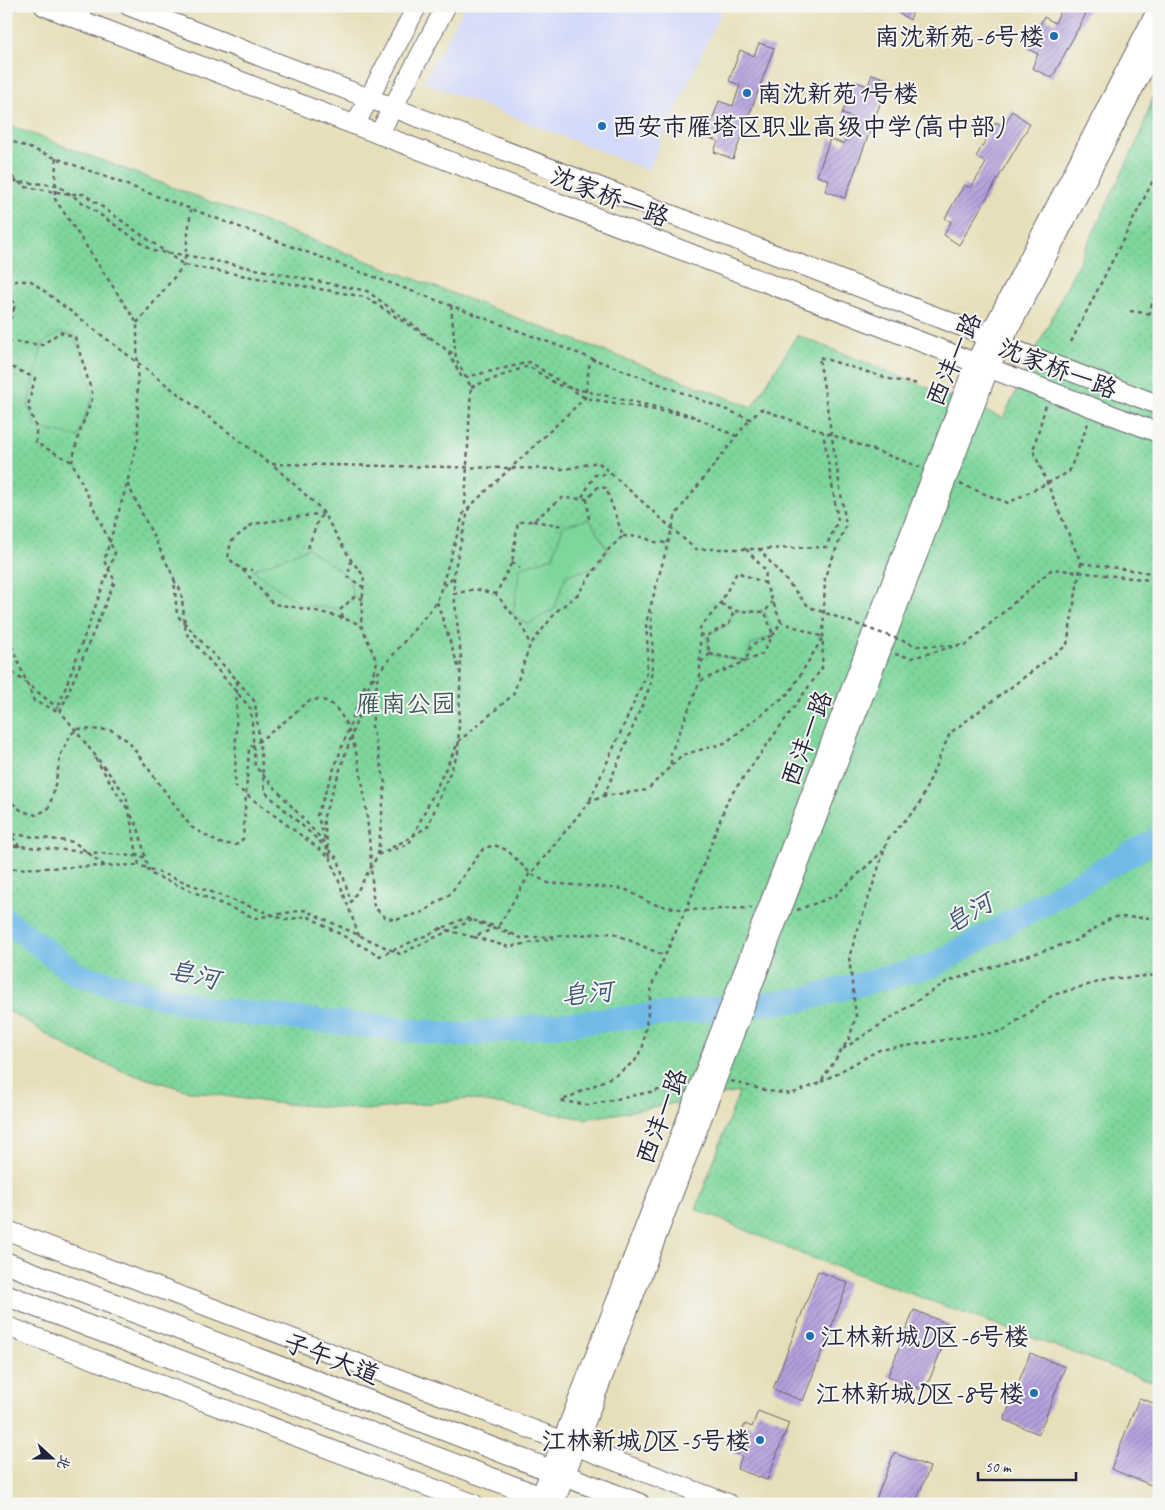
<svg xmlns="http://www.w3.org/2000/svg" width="1165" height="1510" viewBox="0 0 1165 1510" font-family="Caveat,'LXGW WenKai TC',sans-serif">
	<defs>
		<pattern id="park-dots" width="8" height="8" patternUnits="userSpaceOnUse" patternTransform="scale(1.25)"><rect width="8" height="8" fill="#7dd69b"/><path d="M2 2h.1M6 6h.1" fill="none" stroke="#6cb786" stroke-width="1.8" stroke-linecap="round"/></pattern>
		<pattern id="building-hatch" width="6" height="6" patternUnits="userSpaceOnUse" patternTransform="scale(1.25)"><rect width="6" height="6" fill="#b5a0dd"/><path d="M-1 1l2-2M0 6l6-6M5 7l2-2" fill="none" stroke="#9382b4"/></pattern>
	</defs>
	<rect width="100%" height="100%" fill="#f6f6f2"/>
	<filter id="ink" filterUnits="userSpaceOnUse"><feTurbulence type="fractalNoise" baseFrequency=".02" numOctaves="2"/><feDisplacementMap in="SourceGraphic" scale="10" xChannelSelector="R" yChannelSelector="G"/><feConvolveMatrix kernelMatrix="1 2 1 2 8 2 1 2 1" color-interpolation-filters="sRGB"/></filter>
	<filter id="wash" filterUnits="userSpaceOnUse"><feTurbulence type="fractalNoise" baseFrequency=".0096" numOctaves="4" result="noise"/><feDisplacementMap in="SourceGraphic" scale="20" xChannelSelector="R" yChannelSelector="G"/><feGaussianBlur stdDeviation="1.12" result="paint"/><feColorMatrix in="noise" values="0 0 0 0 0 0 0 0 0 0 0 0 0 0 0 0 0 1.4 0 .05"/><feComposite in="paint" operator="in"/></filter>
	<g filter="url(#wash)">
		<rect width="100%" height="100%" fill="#e7dfba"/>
		<!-- built -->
		<path fill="#d3d9f9" d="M 465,6 L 724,6 L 648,170 L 424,82 Z"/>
		<!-- park -->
		<path fill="url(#park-dots)" stroke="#507c6b" d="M 1159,82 L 1159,1384 L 799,1253 L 696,1209 L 739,1092 L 586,1119 L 467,1099 L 367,1110 L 274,1103 L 189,1091 L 128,1073 L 74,1051 L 6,1009 L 6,124 L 752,407 L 797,335 L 1003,418 L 1137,142 Z"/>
		<!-- pitch -->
		<g fill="#7dd69b" stroke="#507c6b">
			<path d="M 60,332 L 75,337 L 93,396 L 78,437 L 36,427 L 28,406 L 42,345 Z"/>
			<path d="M 589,519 L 608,550 L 597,567 L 566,575 L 554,609 L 528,624 L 513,615 L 520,568 L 553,557 L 563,526 Z"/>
			<path d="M 308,548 L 348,577 L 354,597 L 341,609 L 301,605 L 253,570 Z"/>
			<path d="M 734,611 L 765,612 L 773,635 L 751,645 L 746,661 L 710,654 L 706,636 L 729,624 Z"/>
		</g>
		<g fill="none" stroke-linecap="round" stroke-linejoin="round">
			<!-- river -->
			<path stroke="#6fbae8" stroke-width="24" d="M 6,920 L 78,975 L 214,1010 L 458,1035 L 800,1000 L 934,965 L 1159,838"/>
		</g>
		<g id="blocks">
			<!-- building -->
			<g fill="url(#building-hatch)">
				<path d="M 888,6 L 915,6 L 910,20 Z"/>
				<path d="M 1063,6 L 1090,6 L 1052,78 L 1032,68 L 1038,54 L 1028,49 L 1044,17 L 1055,23 Z"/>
				<path d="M 759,43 L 774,48 L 733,159 L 714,152 L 718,141 L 706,137 L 719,101 L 733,106 L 740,85 L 729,81 L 740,50 L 754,56 Z"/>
				<path d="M 872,74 L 889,80 L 845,198 L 825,191 L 829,180 L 817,176 L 830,139 L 844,144 L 854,118 L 842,114 L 854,81 L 868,86 Z"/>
				<path d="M 1012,111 L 1030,124 L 959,245 L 944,235 L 951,222 L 945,218 L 964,185 L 971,188 L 986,163 L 976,157 L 996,122 L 1004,127 Z"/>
				<path d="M 818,1271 L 848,1283 L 803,1401 L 773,1389 Z"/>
				<path d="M 914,1310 L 951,1325 L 925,1391 L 888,1376 Z"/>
				<path d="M 1030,1353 L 1065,1367 L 1039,1434 L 1004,1420 Z"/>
				<path d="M 1139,1398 L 1159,1405 L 1159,1465 L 1151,1485 L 1111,1469 Z"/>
				<path d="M 758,1411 L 789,1423 L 767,1480 L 737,1469 L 742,1456 L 733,1453 L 745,1424 L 752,1427 Z"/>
				<path d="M 894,1453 L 930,1467 L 915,1504 L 874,1504 Z"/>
			</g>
		</g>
	</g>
	<g filter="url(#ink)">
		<use href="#blocks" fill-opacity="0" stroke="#676467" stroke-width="1"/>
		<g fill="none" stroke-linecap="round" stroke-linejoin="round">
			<defs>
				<g id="secondary">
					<path d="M 44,6 L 1159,433"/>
					<path d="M 129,6 L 989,337 L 1002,345 L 1159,405"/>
					<path d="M 355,125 L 417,6"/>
					<path d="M 379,134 L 446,6"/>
					<path d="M 6,1230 L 729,1504"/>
					<path d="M 6,1326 L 474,1504"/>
					<path d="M 538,1504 L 748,960 L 975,363 L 1159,6"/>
					<path d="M 554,1504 L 989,368 L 1159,39"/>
				</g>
				<g id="primary">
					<path d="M 6,1263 L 639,1504"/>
					<path d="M 6,1295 L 559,1504"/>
				</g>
			</defs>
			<!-- secondary casing -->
			<use href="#secondary" stroke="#676467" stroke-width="21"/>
			<!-- primary casing -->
			<use href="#primary" stroke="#676467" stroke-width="23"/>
			<!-- path -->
			<g stroke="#676467" stroke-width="2.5" stroke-dasharray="4 4" stroke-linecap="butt">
				<path d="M 6,139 C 254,234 503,323 750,419 L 761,409 L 920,467"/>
				<path d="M 56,158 L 55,199 L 137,323 L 138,439 L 127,483 L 174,578 L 177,615 L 237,680 L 235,786 L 330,857 L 323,819 L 377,662 L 361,625 L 364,576 L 351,560 L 321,509 L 272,464"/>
				<path d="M 6,172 L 25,187 L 70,194 L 84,194 L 184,265 L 365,297 L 429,338"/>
				<path d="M 6,178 L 19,182 L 57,185 L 153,251 L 185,255 L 367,291 L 447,350 L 462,378 L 530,362 L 585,398 L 696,417"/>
				<path d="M 6,295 L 16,304 L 14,308"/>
				<path d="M 451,305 L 456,359 L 471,387 L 465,504 L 469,507 L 454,572 L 454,594 L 475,589 L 496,594"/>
				<path d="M 6,307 L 14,308 L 8,326 L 7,365 L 35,378 L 28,406 L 36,427 L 36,443 L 72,462 L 115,553 L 58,708 L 126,795 L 139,865 L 286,920 L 307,916 L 380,956 L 465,918 L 498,927 L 521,938 L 613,933 L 665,956"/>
				<path d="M 1130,311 L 1159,315"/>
				<path d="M 1155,314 L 1159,299"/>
				<path d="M 1149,315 L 1159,280"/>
				<path d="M 137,323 L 184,265 L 191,210"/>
				<path d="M 8,341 L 42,345 L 60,332 L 75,337 L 93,396 L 78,437 L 72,462"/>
				<path d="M 1071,342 L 1159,169"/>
				<path d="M 449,351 L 456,356"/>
				<path d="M 471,387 L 528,366 L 558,385 L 692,415"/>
				<path d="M 697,418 L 736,436"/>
				<path d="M 960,484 L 1008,503 L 1069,472 L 1089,421"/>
				<path d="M 582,497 L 595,475 L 611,474"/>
				<path d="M 587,499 L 589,519"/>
				<path d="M 324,513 L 253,524 L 231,541 L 228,558 L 246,573 L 273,604 C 303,608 333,613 361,625"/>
				<path d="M 533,521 L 563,526"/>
				<path d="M 623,536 L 644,537 L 653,542 L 667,543"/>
				<path d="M 308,548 L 318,520 L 323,514"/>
				<path d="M 746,549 L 766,571 L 765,583 L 781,622 L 762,654 L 700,681 L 700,628 L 720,604 L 737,572 L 765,583"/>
				<path d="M 759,549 L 826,547 L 838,520 L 823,432"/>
				<path d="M 351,560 L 348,577 L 363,587"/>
				<path d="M 512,562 L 520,568"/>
				<path d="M 1081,563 L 1159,574"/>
				<path d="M 242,570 L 253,570"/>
				<path d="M 174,580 L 181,591 L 186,633 L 251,709 L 255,766 L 326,844"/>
				<path d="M 444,586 L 454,576"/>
				<path d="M 437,602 L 460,672"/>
				<path d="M 721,604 L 734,611 L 765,612 L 772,602"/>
				<path d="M 343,618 L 341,609 L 354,597 L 363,599"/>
				<path d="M 6,631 L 34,701 L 60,712 L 115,581 L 104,561 L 127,484"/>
				<path d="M 700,634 L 706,636 L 729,624 L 734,611"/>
				<path d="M 710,654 L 746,661 L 751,645 L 773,635 L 765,612"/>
				<path d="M 895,654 L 912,658 L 959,645"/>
				<path d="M 701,662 L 710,654 L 706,636"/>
				<path d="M 6,667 L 58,708"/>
				<path d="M 237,680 L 255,702 L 265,792 L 328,849"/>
				<path d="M 372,680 L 437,602 L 464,512 L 585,398 L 589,366 L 595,359"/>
				<path d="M 95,758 L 128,810"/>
				<path d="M 671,764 L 671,753 L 700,681"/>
				<path d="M 604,796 L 650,686 L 653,658 L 651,612"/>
				<path d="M 6,798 L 22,811 L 36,815 L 48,809 L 53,795 L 61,754 L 71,734 L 78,729 L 111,730 L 128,741 L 191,827 L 219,843 L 236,845 L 243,839 L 249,748 C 264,738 278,727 291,716 C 297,711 303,704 309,701 C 369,680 370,874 374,907 L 385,917 L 395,920 L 423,912 L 450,894 L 483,849 L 494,845 L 507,850 L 530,873 L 548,883 L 625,889 L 652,904 L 685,910 L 752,908"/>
				<path d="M 590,800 L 646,676 L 648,654 L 646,623 L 676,514 L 750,419"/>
				<path d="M 131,815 L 138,827 L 149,873 L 255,918 L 304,910 L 400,954 L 472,920"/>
				<path d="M 6,831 L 10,834 L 74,842 L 105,866"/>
				<path d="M 6,834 L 10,834 L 20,847"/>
				<path d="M 325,839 L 317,815 L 364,687 L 368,683"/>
				<path d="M 6,845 L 145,857"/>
				<path d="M 329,850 L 338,859 L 351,902 L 378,855 L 385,783 L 372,726 L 378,674"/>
				<path d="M 387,852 L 409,844 L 413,836 L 428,826 L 458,753 L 461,657 L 454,594"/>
				<path d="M 378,855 L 413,836 L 459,741 L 513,695 L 530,645 L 557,611 L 578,594 L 608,550 L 623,536 L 606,488 L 598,487 L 587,499 L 562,498 L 533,521 L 518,522 L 512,562 L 496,594 L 523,627 L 530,645"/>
				<path d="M 330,857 L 359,936"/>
				<path d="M 6,866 L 9,869 L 139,865"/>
				<path d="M 797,910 L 835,896 L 883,851"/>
				<path d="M 479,923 L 511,935"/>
				<path d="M 439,928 L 473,937 L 498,927 L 530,873 L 534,870 L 589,802 L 604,796 L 647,790 L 682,755 L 725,743 L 790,692 L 823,637 L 781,622"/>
				<path d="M 474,937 L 509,947 L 554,938"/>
				<path d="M 843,1049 L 946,982 L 1077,940 L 1113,917 L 1159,918"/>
				<path d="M 731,1081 L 768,1091 L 791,1094 L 820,1083 L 849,1039 L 856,1016 L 849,957 L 888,839 L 919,805 L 950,733 L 1067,645 L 1081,563 L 1033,450 L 1046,405"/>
				<path d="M 821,1082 L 879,1050 L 1003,1031 L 1053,995 L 1109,979 L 1159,975"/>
				<path d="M 683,1085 L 589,1105 L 561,1101 L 616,1075 L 635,1061 L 643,1046 L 652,985 L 690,900 L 728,799 L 822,668 L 825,576 L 846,525 L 819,357 L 893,380 L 920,384"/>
			</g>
			<!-- secondary -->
			<use href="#secondary" stroke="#fff" stroke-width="19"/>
			<!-- primary -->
			<use href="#primary" stroke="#fff" stroke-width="21"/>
			<!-- path-bridge -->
			<path stroke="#676467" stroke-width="2.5" stroke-dasharray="4 4" stroke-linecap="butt" d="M 6,281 L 31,281 L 270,464 L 566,469 L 598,462 L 695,549 L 759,549 L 809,607 L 917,646 L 966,645 L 1052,569 L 1159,581"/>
		</g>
	</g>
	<!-- markers -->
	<g fill="#1f6fb2" stroke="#f6f6f2" stroke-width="2">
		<circle cx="1054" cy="36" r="5"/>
		<circle cx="747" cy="93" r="5"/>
		<circle cx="602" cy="126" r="5"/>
		<circle cx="810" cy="1336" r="5"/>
		<circle cx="1034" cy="1393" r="5"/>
		<circle cx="760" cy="1440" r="5"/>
	</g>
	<g text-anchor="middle" stroke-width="4" stroke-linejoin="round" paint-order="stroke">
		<!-- poi labels -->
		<g font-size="25" fill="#22223b" stroke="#f6f6f2" text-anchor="end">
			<text x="1044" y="45">南沈新苑-6号楼</text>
			<text x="757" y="102" text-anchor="start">南沈新苑1号楼</text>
			<text x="612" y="135" text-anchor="start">西安市雁塔区职业高级中学(高中部)</text>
			<text x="820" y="1345" text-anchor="start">江林新城D区-6号楼</text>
			<text x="1024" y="1402">江林新城D区-8号楼</text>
			<text x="750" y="1449">江林新城D区-5号楼</text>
		</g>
		<!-- street labels -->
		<g font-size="25" fill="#22223b" stroke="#f6f6f2">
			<text transform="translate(610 196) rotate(21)" y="9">沈家桥一路</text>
			<text transform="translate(953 359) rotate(-66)" y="9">西沣一路</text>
			<text transform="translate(1058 368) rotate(21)" y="9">沈家桥一路</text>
			<text transform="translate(806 738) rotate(-69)" y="9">西沣一路</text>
			<text transform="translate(661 1116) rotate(-69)" y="9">西沣一路</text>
			<text transform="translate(332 1358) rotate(21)" y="9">子午大道</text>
		</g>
		<!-- park labels -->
		<g font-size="25" fill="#3d5858" stroke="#f6f6f2">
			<text x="406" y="712">雁南公园</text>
		</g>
		<!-- water labels -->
		<g font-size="26" font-style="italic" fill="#3d5778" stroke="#f6f6f2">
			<text transform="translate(968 913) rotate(-30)" y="9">皂河</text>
			<text transform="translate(194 974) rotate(13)" y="9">皂河</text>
			<text transform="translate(587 993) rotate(-6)" y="9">皂河</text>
		</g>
	</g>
	<!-- margin -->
	<rect width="1165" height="1510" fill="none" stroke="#f6f6f2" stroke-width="25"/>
	<!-- north arrow -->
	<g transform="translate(52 1458) rotate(111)" stroke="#f6f6f2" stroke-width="4" paint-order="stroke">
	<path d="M0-4L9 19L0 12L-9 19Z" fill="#22223b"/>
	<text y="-8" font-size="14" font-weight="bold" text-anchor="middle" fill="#22223b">北</text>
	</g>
	<!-- scale -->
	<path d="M978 1472v8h98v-8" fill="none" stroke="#22223b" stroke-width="2.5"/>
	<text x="985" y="1472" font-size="15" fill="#22223b" stroke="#f6f6f2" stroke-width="4" paint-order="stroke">50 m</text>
</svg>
